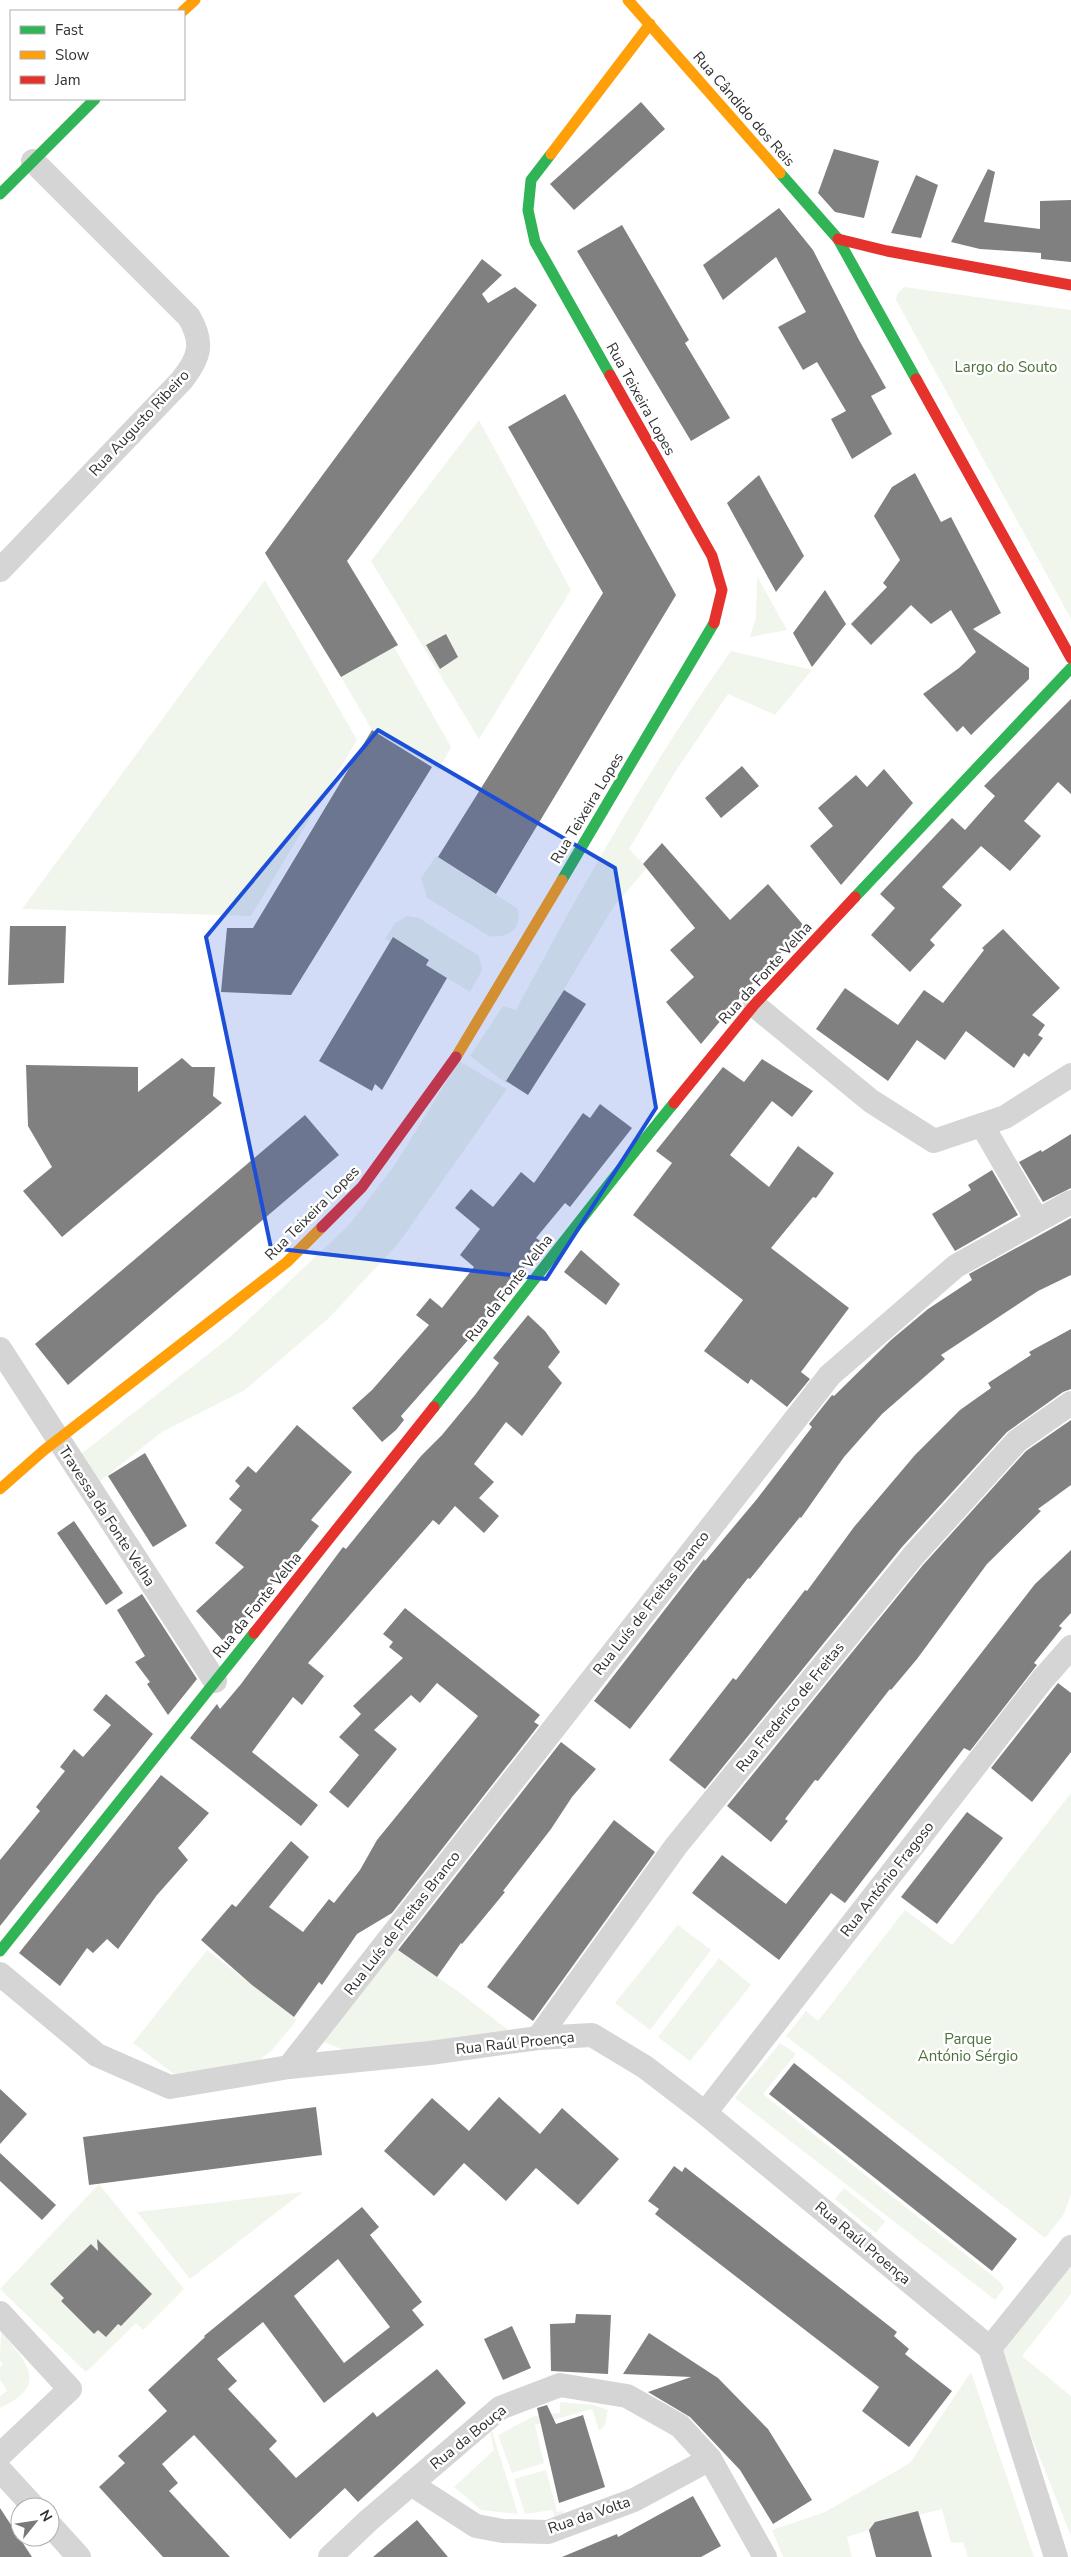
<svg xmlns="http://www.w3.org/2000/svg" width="1071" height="2557" viewBox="0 0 1071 2557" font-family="'Nunito Sans',sans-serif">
	<rect width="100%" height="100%" fill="#fff"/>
	<!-- green -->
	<g fill="#f1f6ed">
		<path d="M 904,287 L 1071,310 L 1071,619 L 896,300 L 897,294 Z"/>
		<path d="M 479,420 L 571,590 L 479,739 L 371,561 Z"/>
		<path d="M 757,576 L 787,630 L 750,637 L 756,617 Z"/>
		<path d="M 265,580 L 357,740 L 251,916 L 22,909 Z"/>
		<path d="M 394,647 L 451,747 L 439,770 L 372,730 L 341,677 Z"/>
		<path d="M 731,651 L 812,670 L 775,715 L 728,694 L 675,772 L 629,849 L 647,868 L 614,906 L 507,1084 L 470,1056 L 503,1006 L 516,1010 C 582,886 650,765 731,651 Z"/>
		<path d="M 436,856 L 518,909 C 522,930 507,939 489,936 L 427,898 L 421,878 Z"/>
		<path d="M 407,916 L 419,918 L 479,956 L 482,970 L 470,992 L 426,965 L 429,960 L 393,937 L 390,942 L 385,939 L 395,923 Z"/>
		<path d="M 459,1061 L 507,1089 L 398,1244 L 329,1318 L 245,1390 L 162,1432 L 95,1485 L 81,1454 L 230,1337 L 349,1225 L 396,1163 Z"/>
		<path d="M 1071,1793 L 1071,2194 L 1064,2214 L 1045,2238 L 786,2036 L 806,2011 L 818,2021 L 905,1910 L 952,1945 Z"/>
		<path d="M 678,1925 L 711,1950 L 650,2030 L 615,2003 Z"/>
		<path d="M 396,1949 L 459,1992 L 511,2032 L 355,2055 L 322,2041 Z"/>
		<path d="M 207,1950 L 297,2020 L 272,2050 L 257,2062 L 174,2074 L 133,2043 Z"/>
		<path d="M 719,1958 L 751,1985 L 690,2061 L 658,2037 Z"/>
		<path d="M 780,2043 L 796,2054 L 763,2094 L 999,2281 L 1004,2288 L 995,2300 L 735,2098 Z"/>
		<path d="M 99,2184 L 184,2289 L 143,2330 L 136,2323 L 86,2372 L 0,2289 Z"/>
		<path d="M 844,2188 L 885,2221 L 876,2233 L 835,2199 Z"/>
		<path d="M 303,2192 L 190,2279 L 137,2212 Z"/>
		<path d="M 1071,2256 L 1071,2294 L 1022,2356 L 1071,2396 L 1071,2536 L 997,2350 Z"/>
		<path d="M 1,2332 C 27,2363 50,2385 0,2408 L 0,2396 L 7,2391 L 0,2379 L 0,2367 L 3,2365 L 0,2360 Z"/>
		<path d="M 971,2372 L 1034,2557 L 968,2557 L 963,2542 L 951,2543 L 942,2509 L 919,2515 L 918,2511 L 875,2522 L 869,2530 L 847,2537 L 852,2557 L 783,2557 L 772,2530 L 825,2512 L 910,2463 Z"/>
		<path d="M 560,2402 L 594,2405 L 608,2410 L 605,2425 L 599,2431 L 592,2409 L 535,2425 L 544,2463 L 512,2473 L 498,2435 L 534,2416 L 560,2413 Z"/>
		<path d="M 492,2431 L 518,2514 L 481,2510 L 454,2487 L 494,2450 L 490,2433 Z"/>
		<path d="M 546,2470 L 557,2512 L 563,2511 L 564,2513 L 555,2518 L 552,2510 L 525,2514 L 514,2479 Z"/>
	</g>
	<!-- building -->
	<g fill="#808080" fill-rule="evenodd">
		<path d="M 641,102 L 665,129 L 574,210 L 550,184 Z"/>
		<path d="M 834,149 L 879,161 L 864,218 L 835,212 L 818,193 Z"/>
		<path d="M 988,169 L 995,172 L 984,222 L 1040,229 L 1040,201 L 1071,200 L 1071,262 L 1041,259 L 1041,253 L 980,249 L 951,242 Z"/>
		<path d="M 916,175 L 938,185 L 921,238 L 891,233 Z"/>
		<path d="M 779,208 L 813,250 L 859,340 L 886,388 L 871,396 L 892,434 L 852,459 L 831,419 L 846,411 L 817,362 L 803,370 L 778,327 L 806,312 L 776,257 L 723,300 L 703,265 Z"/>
		<path d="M 622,225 L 689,340 L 685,343 L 730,418 L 691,441 L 577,251 Z"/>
		<path d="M 482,259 L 502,275 L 482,294 L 488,303 L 515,287 L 537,305 L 347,561 L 398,645 L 341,677 L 265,553 Z"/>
		<path d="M 565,394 L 676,595 L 496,894 L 438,857 L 603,593 L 508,427 Z"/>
		<path d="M 915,473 L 941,522 L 951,517 L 1001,613 L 973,629 L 1029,668 L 1029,679 L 971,735 L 963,726 L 957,732 L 923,694 L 959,668 L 976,652 L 951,610 L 931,624 L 911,605 L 871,645 L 851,624 L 887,587 L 883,583 L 900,560 L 874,516 L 892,487 Z"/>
		<path d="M 759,475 L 804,556 L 776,592 L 727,503 Z"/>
		<path d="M 825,590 L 846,624 L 812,667 L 793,633 Z"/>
		<path d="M 446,634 L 458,657 L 440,669 L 426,645 Z"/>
		<path d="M 1071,699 L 1071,794 L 1058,782 L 1024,821 L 1041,836 L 1010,871 L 981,846 L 942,887 L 962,905 L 930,940 L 935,945 L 910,972 L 871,935 L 895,908 L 880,894 L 952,818 L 965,830 L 995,796 L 984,786 Z"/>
		<path d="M 372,730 L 432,767 L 291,995 L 221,992 L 227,928 L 253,928 Z"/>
		<path d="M 742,766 L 759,786 L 721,818 L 705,798 Z"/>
		<path d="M 884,769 L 913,803 L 841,885 L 810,846 L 833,826 L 818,808 L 856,775 L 867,787 Z"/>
		<path d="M 662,843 L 730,920 L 768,884 L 805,927 L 743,994 L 701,1044 L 666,1002 L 694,977 L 670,950 L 695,928 L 643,864 Z"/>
		<path d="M 10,926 L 66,926 L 64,983 L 8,985 Z"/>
		<path d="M 1003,929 L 1060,988 L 1032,1015 L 1045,1025 L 1038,1035 L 1043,1038 L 1029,1057 L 1024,1053 L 1014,1068 L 966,1031 L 945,1060 L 917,1040 L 888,1081 L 816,1029 L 845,988 L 898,1025 L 924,990 L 943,1003 L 984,950 L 982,948 Z"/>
		<path d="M 393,937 L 429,960 L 426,965 L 447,978 L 382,1090 L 375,1084 L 372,1091 L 319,1061 Z"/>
		<path d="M 564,990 L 586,1004 L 528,1095 L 506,1081 Z"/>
		<path d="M 182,1058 L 192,1067 L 215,1067 L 213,1096 L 222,1103 L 62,1237 L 23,1191 L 52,1167 L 28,1126 L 26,1065 L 138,1067 L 138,1092 Z"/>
		<path d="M 762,1059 L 813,1091 L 792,1117 L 772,1101 L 730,1155 L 769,1187 L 798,1146 L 834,1173 L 816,1198 L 813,1197 L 771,1248 L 849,1308 L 801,1372 L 810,1379 L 787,1407 L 751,1379 L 748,1384 L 704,1351 L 743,1300 L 633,1215 L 672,1163 L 656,1151 L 723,1067 L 744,1082 Z"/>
		<path d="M 600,1104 L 632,1128 L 570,1207 L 565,1203 L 536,1238 L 543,1243 L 520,1273 L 469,1339 L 401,1416 L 404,1420 L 396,1430 L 382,1442 L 352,1408 L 372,1390 L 429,1325 L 416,1315 L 430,1298 L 442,1308 L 474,1267 L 460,1255 L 480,1229 L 455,1208 L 471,1189 L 493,1207 L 521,1172 L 534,1183 L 583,1113 L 590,1118 Z"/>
		<path d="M 305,1115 L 339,1155 L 68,1385 L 35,1344 Z"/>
		<path d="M 1071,1134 L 1071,1188 L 1043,1202 L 1019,1162 L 1041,1150 L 1042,1152 Z"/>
		<path d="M 992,1170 L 1018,1215 L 955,1251 L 932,1214 L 971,1190 L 968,1185 Z"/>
		<path d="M 1071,1218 L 1071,1275 L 1038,1291 L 941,1355 L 945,1359 L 882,1414 L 844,1457 L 801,1518 L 800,1517 L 750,1579 L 748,1578 L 630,1729 L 594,1701 L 704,1559 L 705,1561 L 757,1499 L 812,1427 L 809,1424 L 832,1395 L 834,1396 L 891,1340 L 928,1309 L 972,1280 L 969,1274 Z"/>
		<path d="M 581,1250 L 620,1284 L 606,1305 L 564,1272 Z"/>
		<path d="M 528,1315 L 545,1331 L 560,1352 L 548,1367 L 562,1383 L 522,1436 L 506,1422 L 474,1464 L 494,1482 L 479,1498 L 499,1516 L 484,1533 L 455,1506 L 439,1525 L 433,1520 L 308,1663 L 324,1676 L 302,1705 L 293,1697 L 252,1752 L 318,1805 L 301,1826 L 190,1738 L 217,1704 L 220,1709 L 241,1684 L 343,1547 L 346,1549 L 421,1456 L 442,1435 L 475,1395 L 499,1363 L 493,1358 Z"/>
		<path d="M 1071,1329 L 1071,1389 L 1063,1392 L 1007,1432 L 902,1547 L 705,1789 L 669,1760 L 733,1678 L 736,1680 L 805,1590 L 807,1591 L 854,1527 L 915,1455 L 960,1410 L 991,1388 L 988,1383 L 1031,1355 L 1029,1352 Z"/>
		<path d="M 1071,1420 L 1071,1485 L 1038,1509 L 1041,1511 L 987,1564 L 917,1659 L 891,1690 L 890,1689 L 818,1781 L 815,1780 L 785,1819 L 788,1821 L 771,1842 L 727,1806 L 923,1565 L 1026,1451 Z"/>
		<path d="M 297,1425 L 352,1472 L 311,1520 L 319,1526 L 225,1643 L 196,1611 L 244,1567 L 215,1543 L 242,1510 L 229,1499 L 240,1486 L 235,1481 L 248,1466 L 256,1473 Z"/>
		<path d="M 145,1453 L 187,1526 L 153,1547 L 108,1476 Z"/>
		<path d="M 74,1521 L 123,1593 L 106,1605 L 57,1533 Z"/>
		<path d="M 1071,1550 L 1071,1613 L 1059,1626 L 1062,1628 L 1034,1663 L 1037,1665 L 970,1751 L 964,1748 L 845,1903 L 831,1893 L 779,1960 L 692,1893 L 722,1855 L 786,1904 L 1035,1584 Z"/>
		<path d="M 142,1594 L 197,1679 L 168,1715 L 147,1684 L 150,1682 L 135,1662 L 145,1656 L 117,1610 Z"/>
		<path d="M 405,1608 L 540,1715 L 534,1722 L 539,1725 L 392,1913 L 357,1934 L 322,1985 L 319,1982 L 294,2017 L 252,1985 L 201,1940 L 232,1904 L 236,1907 L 291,1841 L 309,1857 L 269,1907 L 303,1932 L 329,1899 L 334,1903 L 360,1870 L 377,1840 L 478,1716 L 437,1683 L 420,1703 L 411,1695 L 374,1730 L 397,1749 L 348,1808 L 329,1792 L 359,1755 L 339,1737 L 361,1714 L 353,1706 L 403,1658 L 389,1647 L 393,1642 L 383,1634 Z"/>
		<path d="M 1058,1683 L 1071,1693 L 1071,1752 L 1032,1802 L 991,1768 Z"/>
		<path d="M 106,1694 L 153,1734 L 0,1926 L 0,1860 L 40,1811 L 36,1807 L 65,1771 L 60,1767 L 74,1749 L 83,1757 L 111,1725 L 93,1710 Z"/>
		<path d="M 561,1742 L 596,1769 L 572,1797 L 551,1829 L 503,1891 L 505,1892 L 462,1944 L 461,1943 L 437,1977 L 398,1950 Z"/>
		<path d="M 161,1775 L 209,1813 L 178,1848 L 188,1860 L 157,1895 L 118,1949 L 107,1939 L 93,1953 L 87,1948 L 60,1986 L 19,1953 Z"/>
		<path d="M 967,1812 L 1003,1838 L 937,1924 L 901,1897 Z"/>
		<path d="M 614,1820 L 655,1852 L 533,2021 L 487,1987 Z"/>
		<path d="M 794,2063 L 1017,2239 L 992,2271 L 769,2094 Z"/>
		<path d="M 0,2089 L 27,2114 L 0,2144 Z"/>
		<path d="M 499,2097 L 540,2134 L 562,2108 L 619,2159 L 578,2205 L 536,2168 L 506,2201 L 464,2163 L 434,2196 L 384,2151 L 432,2098 L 469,2131 Z"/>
		<path d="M 316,2107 L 322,2155 L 89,2185 L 83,2137 Z"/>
		<path d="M 0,2153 L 56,2205 L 42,2220 L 0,2181 Z"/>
		<path d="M 674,2166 L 682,2172 L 685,2167 L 897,2332 L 894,2336 L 909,2349 L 905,2354 L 952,2391 L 909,2447 L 862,2411 L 879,2387 L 655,2214 L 659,2209 L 648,2201 Z"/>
		<path d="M 362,2207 L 379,2227 L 370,2235 L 422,2302 L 412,2310 L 424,2325 L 324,2403 L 263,2322 L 217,2359 L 237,2381 L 228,2389 L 277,2441 L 269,2449 L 296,2478 L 373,2412 L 377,2417 L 437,2369 L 466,2403 L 358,2502 L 345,2488 L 290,2539 L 194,2435 L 162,2464 L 178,2483 L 169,2491 L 230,2557 L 163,2557 L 99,2487 L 125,2463 L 118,2456 L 167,2411 L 148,2390 L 205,2337 L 204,2336 ZM 338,2259 L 390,2327 L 344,2363 L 294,2296 Z"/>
		<path d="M 97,2239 L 152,2294 L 121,2326 L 118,2324 L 106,2337 L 98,2330 L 94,2334 L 61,2301 L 64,2298 L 50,2284 L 91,2244 L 98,2251 Z"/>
		<path d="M 576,2314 L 611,2315 L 608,2374 L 551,2371 L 550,2324 L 575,2323 Z"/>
		<path d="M 512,2326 L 531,2368 L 503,2380 L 484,2339 Z"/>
		<path d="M 649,2333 L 718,2378 L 768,2429 L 812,2500 L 773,2524 L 740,2470 L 690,2417 L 648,2392 L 691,2377 L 623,2374 Z"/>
		<path d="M 547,2405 L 556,2424 L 583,2415 L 605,2487 L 559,2503 L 537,2408 Z"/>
		<path d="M 693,2496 L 721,2546 L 701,2557 L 562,2557 L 617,2534 L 618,2537 Z"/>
		<path d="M 0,2508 L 32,2557 L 0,2557 Z"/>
		<path d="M 918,2511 L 932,2557 L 876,2557 L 869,2530 L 875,2522 Z"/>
		<path d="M 417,2520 L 448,2557 L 373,2557 Z"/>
	</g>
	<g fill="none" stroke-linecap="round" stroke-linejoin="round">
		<!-- street -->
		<g stroke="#d5d5d5" stroke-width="24">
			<path d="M 0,570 L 182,380 C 200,357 204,343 189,317 L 33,161"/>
			<path d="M 754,1005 L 871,1101 L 934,1141 L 1005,1117 L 1071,1075"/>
			<path d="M 982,1125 L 1037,1220"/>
			<path d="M 0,1349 L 215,1681"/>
			<path d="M 0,1974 L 97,2055 L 170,2087 L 289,2067 L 430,2053 L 538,2038 L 592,2035 L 645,2067 L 705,2113 L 990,2348"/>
			<path d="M 538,2038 L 676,1846 L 913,1556 L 1017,1441 L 1071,1403"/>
			<path d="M 289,2067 L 830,1375 L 956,1266 L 1071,1202"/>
			<path d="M 705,2113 L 1042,1680 L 1071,1647"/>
			<path d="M 990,2348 L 1056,2557"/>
			<path d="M 990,2348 L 1071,2247"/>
			<path d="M 0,2455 L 70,2389 L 0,2313"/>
			<path d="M 0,2470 L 34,2507"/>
			<path d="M 411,2484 L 476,2526 L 503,2531 L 548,2532 L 634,2500 L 710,2459"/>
			<path d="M 50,2525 L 79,2557"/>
			<path d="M 330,2557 L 369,2520 L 500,2408 L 560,2385 L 627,2396 L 680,2426 L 710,2459 L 765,2557"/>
		</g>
		<!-- fast -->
		<g stroke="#30b455" stroke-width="11">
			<path d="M 551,154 L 531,180 L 528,210 L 535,242 L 610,375"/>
			<path d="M 780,173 L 838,239 L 916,379"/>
			<path d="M 0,194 L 95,99"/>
			<path d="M 562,880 L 714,623"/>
			<path d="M 855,897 L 1071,668"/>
			<path d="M 434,1407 C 515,1306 592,1203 674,1103"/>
			<path d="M 0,1951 L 254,1633"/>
		</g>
		<!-- slow -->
		<g stroke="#ff9f0a" stroke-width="11">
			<path d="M 628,0 L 780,173"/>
			<path d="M 183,11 L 195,0"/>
			<path d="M 551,154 L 650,24"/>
			<path d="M 456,1057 L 562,880"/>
			<path d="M 0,1489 L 43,1451 L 287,1262 L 322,1227"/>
		</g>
		<!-- jam -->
		<g stroke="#e5322d" stroke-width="11">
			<path d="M 838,239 L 887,251 L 1071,285"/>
			<path d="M 610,375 L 712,556 L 722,590 L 714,623"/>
			<path d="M 916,379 L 1071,658"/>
			<path d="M 674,1103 L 754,1005 L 855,897"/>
			<path d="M 322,1227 L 362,1187 L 456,1057"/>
			<path d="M 254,1633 L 434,1407"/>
		</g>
	</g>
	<!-- marked area -->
	<path fill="#1d4ed8" fill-opacity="0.2" stroke="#1d4ed8" stroke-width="4" stroke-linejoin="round" d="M 378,730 L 615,868 L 656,1108 L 546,1279 L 271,1248 L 206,937 Z"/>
	<g text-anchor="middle" stroke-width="5" stroke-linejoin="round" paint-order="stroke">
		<!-- street labels -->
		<g font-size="15" fill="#313131" stroke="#fff">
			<text transform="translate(744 109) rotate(49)" y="5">Rua Cândido dos Reis</text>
			<text transform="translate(641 399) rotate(61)" y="5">Rua Teixeira Lopes</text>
			<text transform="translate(139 423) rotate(-47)" y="5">Rua Augusto Ribeiro</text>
			<text transform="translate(587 808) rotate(-59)" y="5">Rua Teixeira Lopes</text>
			<text transform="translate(765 973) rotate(-48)" y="5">Rua da Fonte Velha</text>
			<text transform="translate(312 1213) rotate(-45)" y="5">Rua Teixeira Lopes</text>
			<text transform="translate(509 1288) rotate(-52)" y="5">Rua da Fonte Velha</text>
			<text transform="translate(107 1516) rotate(57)" y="5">Travessa da Fonte Velha</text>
			<text transform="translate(651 1603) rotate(-52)" y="5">Rua Luís de Freitas Branco</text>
			<text transform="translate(257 1605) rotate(-51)" y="5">Rua da Fonte Velha</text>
			<text transform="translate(790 1707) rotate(-51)" y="5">Rua Frederico de Freitas</text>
			<text transform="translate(887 1879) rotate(-52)" y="5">Rua António Fragoso</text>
			<text transform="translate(402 1923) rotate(-52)" y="5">Rua Luís de Freitas Branco</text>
			<text transform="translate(515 2043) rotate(-6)" y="5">Rua Raúl Proença</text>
			<text transform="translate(863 2243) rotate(40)" y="5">Rua Raúl Proença</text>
			<text transform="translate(468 2437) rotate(-39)" y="5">Rua da Bouça</text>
			<text transform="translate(589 2515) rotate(-19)" y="5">Rua da Volta</text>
		</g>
		<!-- park labels -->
		<g font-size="15" fill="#4c703b" stroke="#fff">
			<text x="1006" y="372">Largo do Souto</text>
			<text x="968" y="2044">Parque<tspan x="968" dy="17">António Sérgio</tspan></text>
		</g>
	</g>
	<!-- legend -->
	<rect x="10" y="10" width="175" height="90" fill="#ffffff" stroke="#adadad"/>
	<rect x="20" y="26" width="25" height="8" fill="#30b455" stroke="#adadad"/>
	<text x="55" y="35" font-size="15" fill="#313131">Fast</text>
	<rect x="20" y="51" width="25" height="8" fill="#ff9f0a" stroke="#adadad"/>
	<text x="55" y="60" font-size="15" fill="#313131">Slow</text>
	<rect x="20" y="76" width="25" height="8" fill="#e5322d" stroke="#adadad"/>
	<text x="55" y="85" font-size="15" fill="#313131">Jam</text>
	<!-- north arrow -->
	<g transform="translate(35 2522) rotate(60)"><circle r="24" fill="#ffffff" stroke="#adadad"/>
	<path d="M0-4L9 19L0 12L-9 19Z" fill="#797979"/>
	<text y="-8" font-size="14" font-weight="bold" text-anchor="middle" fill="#313131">N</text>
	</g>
</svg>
